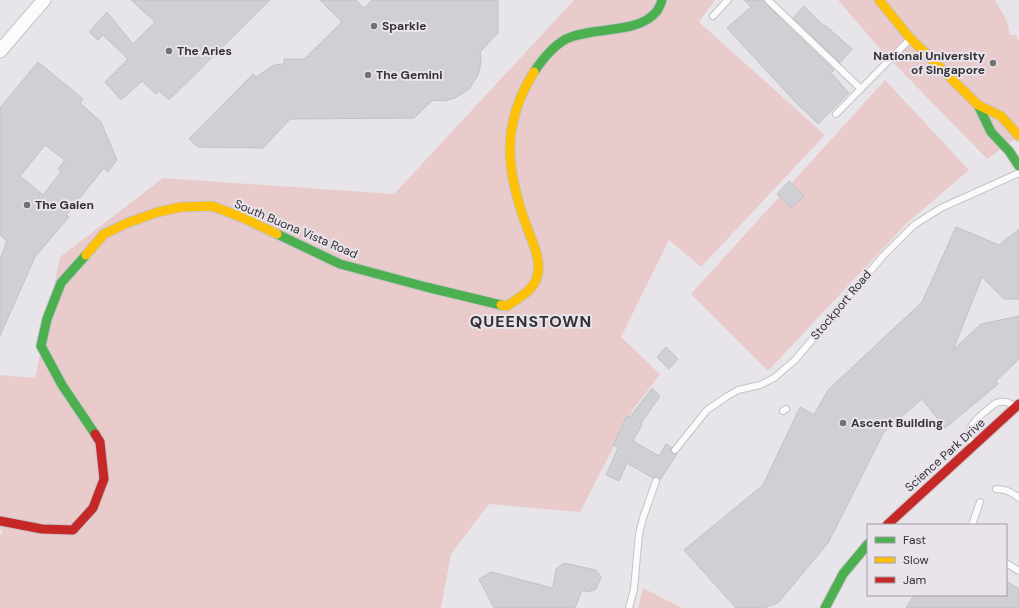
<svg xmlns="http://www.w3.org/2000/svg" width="1019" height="608" viewBox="0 0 1019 608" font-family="'DM Sans',sans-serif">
	<rect width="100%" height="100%" fill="#e8e5ea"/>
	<!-- green -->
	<g fill="#eacbcc">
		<path d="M 574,0 L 715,0 L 699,22 L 825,135 L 701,267 L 669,240 L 621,337 L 660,374 L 632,411 L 580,512 L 489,504 L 451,554 L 441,608 L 0,608 L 0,534 L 3,535 L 0,528 L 0,375 L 35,378 L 60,257 L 163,178 L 394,194 Z"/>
		<path d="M 838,0 L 995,0 C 1000,10 1009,20 1009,32 L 1011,35 L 1016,35 L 1019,41 L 1019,136 L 987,159 L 880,49 Z"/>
		<path d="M 885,80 L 969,170 L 907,223 L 768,371 L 691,294 Z"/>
		<path d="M 643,588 L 682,608 L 638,608 Z"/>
	</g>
	<!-- building -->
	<g fill="#d0cfd3" stroke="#c3c1c6" fill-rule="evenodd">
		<path d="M 131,0 L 270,0 L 169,100 L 159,91 L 156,94 L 142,81 L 121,100 L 105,82 L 128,59 L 103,35 L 98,40 L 89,32 L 107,12 L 133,44 L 155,22 Z"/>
		<path d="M 320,0 L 356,0 L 364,8 L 372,0 L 498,0 L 498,33 L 480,52 L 481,63 L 478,75 L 469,89 L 455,98 L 444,101 L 433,100 L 414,118 L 290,119 L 263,148 L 198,147 L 189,139 L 253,74 L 256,77 L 274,65 L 284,64 L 284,59 L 304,59 L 342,22 Z"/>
		<path d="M 744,0 L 764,0 L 765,3 L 787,25 L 834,70 L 831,73 L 849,93 L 818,124 L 802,108 L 801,108 L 727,28 L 751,7 Z"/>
		<path d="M 804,6 L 824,26 L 825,25 L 852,49 L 840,63 L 793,18 Z"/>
		<path d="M 38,62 L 83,99 L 80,103 L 101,122 L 117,160 L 108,172 L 104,168 L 66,215 L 69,217 L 35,257 L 0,336 L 0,259 L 7,241 L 0,235 L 0,108 ZM 45,145 L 65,160 L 58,169 L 61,172 L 43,195 L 20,176 Z"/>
		<path d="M 789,181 L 804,196 L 791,208 L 777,194 Z"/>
		<path d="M 956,227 L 999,245 L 1019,229 L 1019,299 L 1004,299 L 982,277 L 953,350 L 981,324 L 1019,316 L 1019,359 L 996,381 L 998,384 L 945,428 L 922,399 L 884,432 L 828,543 L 778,603 L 764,608 L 736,608 L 684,550 L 763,485 L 800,407 L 814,415 L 828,390 L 922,302 Z"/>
		<path d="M 666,347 L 678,359 L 669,369 L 657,357 Z"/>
		<path d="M 652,388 L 660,396 L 641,423 L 642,424 L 633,441 L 659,456 L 666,444 L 671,447 L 671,450 L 672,453 L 677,454 L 660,480 L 657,477 L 653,478 L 627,463 L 619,481 L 606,475 L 618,448 L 613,445 L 627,416 L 630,417 Z"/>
		<path d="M 564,563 L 596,570 L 601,577 L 596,589 L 588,592 L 582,590 L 575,608 L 494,608 L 479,579 L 491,572 L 553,588 L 556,569 Z"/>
		<path d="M 1006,581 L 1019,589 L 1019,608 L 906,608 L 914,595 L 1006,595 Z"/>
	</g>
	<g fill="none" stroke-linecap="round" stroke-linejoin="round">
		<defs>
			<g id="lane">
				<path d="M 768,0 L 861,89"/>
				<path d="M 713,16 L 728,0"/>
				<path d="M 836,114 L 909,40"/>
				<path d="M 783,411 L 786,409"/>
				<path d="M 973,444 C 962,431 977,418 987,410 C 991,407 995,402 1000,402 C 1006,401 1010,402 1014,407"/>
				<path d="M 675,450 L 707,410 L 726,397 L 738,390 L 760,385 L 774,378 L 795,360 L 883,256 L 914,225 L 941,208 L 1019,173"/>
				<path d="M 996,489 C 1006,489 1012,492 1019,498"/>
				<path d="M 972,525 L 980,502"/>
				<path d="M 1006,563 L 1019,571"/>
				<path d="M 629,608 L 634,589 L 639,534 L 643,518 L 656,481"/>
			</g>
			<path id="street" d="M 0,51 L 44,0"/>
			<g id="fast">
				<path d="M 534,72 C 542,60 553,46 566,39 C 593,26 638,35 657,11 C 659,8 661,4 662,0"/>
				<path d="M 978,105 L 991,132 L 1009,151 L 1019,166"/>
				<path d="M 277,234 L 340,264 L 426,287 L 501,305"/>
				<path d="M 86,255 L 61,283 L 47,319 L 41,346 L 62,385 L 95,434"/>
				<path d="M 825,608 L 843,574 L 868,544"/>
			</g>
			<g id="slow">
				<path d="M 879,0 L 910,38 L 978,105 L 1001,116 L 1019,136"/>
				<path d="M 86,255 L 104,234 L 127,223 L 158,212 L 181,207 L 212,206 L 241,217 L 277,234"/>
				<path d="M 501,305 L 507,306 C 518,298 533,291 537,277 C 542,261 533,244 528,230 C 506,172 500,126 534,72"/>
			</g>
			<g id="jam">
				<path d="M 0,521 L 42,529 L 73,530 L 93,508 L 104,479 L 100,442 L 95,434"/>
				<path d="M 887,525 L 1019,404"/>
			</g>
		</defs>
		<!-- lane casing -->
		<use href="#lane" stroke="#c5c2c6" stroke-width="8"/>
		<!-- street casing -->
		<use href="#street" stroke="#c5c2c6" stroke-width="15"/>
		<!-- fast casing -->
		<use href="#fast" stroke="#c5c2c6" stroke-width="11"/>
		<!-- slow casing -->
		<use href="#slow" stroke="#c5c2c6" stroke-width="11"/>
		<!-- jam casing -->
		<use href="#jam" stroke="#c5c2c6" stroke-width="11"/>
		<!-- lane -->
		<use href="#lane" stroke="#fcfbfc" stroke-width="6"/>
		<!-- street -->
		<use href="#street" stroke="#fcfbfc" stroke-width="13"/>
		<!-- fast -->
		<use href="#fast" stroke="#4caf50" stroke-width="9"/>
		<!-- slow -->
		<use href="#slow" stroke="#ffc107" stroke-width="9"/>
		<!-- jam -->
		<use href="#jam" stroke="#c62828" stroke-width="9"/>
	</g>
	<!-- markers -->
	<g fill="#737174" stroke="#e9e3ec" stroke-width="1.5">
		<circle cx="374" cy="26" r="4"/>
		<circle cx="169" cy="51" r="4"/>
		<circle cx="993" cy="63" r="4"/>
		<circle cx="368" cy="75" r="4"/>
		<circle cx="27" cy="205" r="4"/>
		<circle cx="843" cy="423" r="4"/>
	</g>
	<g text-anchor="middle" stroke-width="4" stroke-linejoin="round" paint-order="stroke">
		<!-- poi labels -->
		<g font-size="12" font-weight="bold" fill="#343235" stroke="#e9e3ec" text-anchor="start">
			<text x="382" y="30">Sparkle</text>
			<text x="177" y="55">The Aries</text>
			<text x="985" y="60" text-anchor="end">National University<tspan x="985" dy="14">of Singapore</tspan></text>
			<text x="376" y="79">The Gemini</text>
			<text x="35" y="209">The Galen</text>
			<text x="851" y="427">Ascent Building</text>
		</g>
		<!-- street labels -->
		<g font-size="12" fill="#343235" stroke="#e9e3ec">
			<text transform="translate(296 229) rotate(23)" y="4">South Buona Vista Road</text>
			<text transform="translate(841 305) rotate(-50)" y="4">Stockport Road</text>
			<text transform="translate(945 455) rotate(-42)" y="4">Science Park Drive</text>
		</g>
		<!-- district labels -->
		<g font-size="16" font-weight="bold" letter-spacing="1" fill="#343235" stroke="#e9e3ec">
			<text x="531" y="327">QUEENSTOWN</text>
		</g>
	</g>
	<!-- legend -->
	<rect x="867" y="524" width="140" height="72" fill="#e9e3ec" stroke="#a19ca3"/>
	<rect x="875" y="537" width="20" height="6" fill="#4caf50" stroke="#a19ca3"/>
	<text x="903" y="544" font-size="12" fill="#343235">Fast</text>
	<rect x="875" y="557" width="20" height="6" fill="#ffc107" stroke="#a19ca3"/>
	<text x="903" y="564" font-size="12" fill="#343235">Slow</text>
	<rect x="875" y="577" width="20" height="6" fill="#c62828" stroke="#a19ca3"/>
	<text x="903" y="584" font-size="12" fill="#343235">Jam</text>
</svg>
